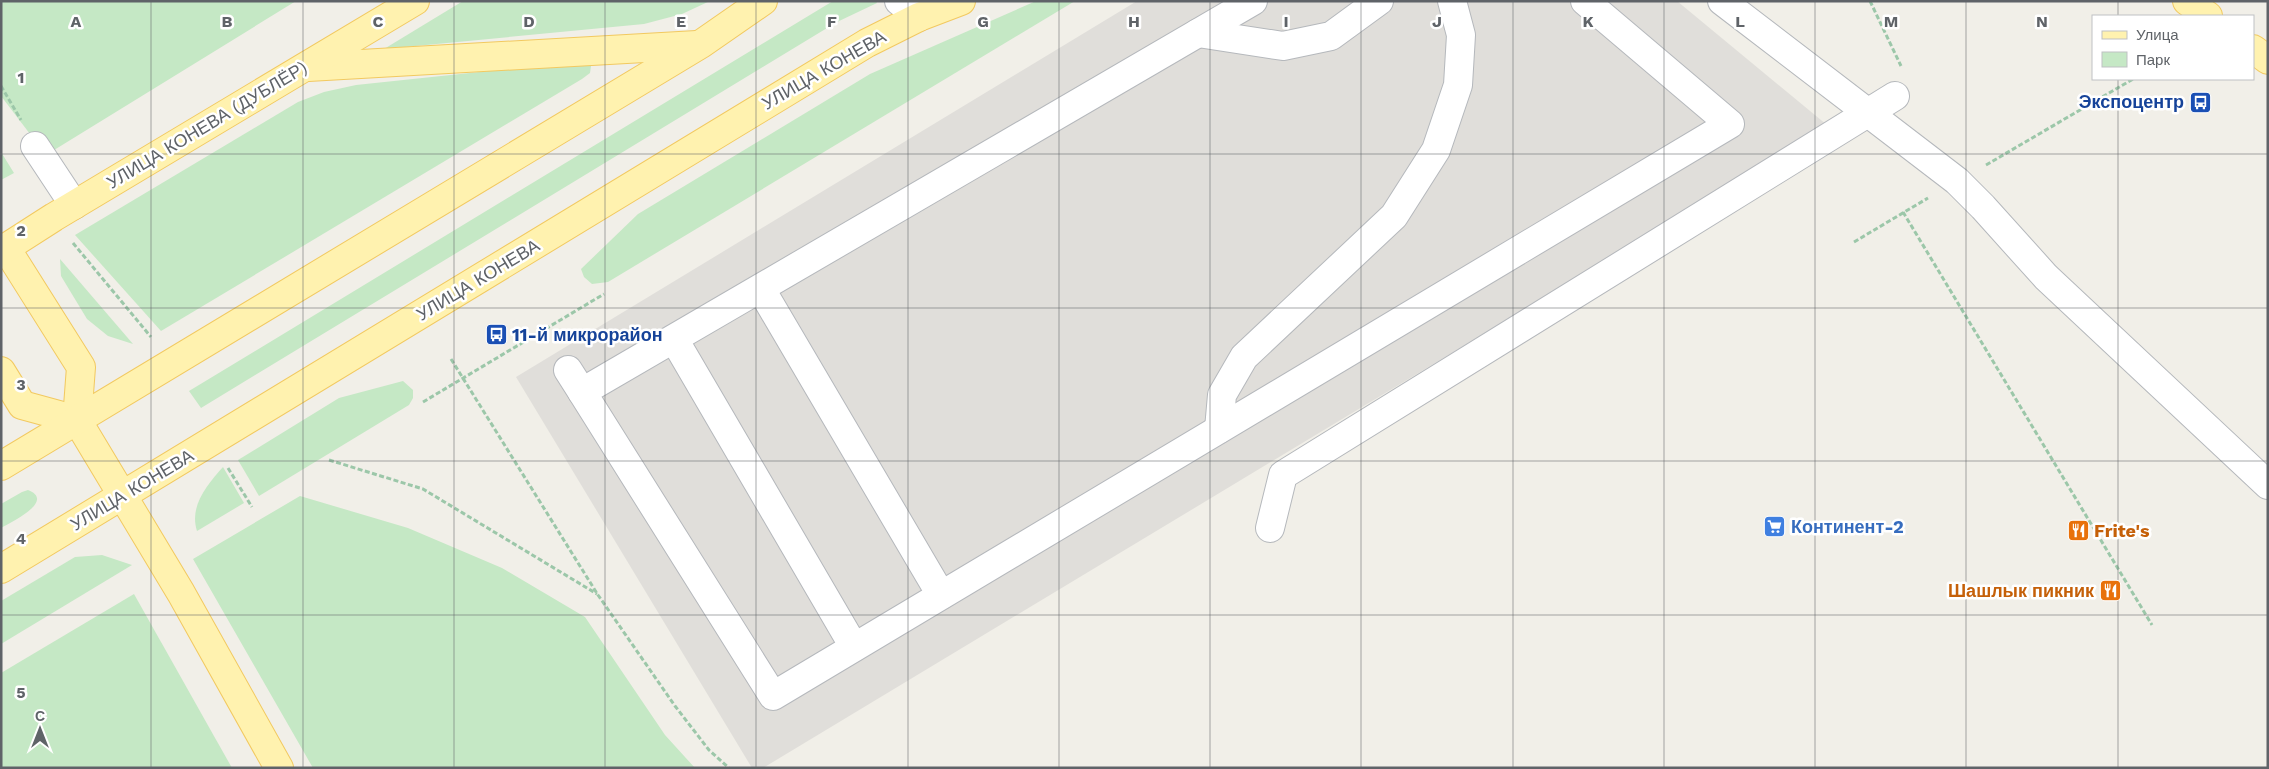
<svg xmlns="http://www.w3.org/2000/svg" width="2269" height="769" viewBox="0 0 2269 769" font-family="'Work Sans',sans-serif">
	<rect width="100%" height="100%" fill="#f1efe8"/>
	<!-- industrial -->
	<path fill="#e0deda" d="M 1137,1 L 1677,1 L 1827,125 L 1709,198 L 763,768 L 752,768 L 516,377 Z"/>
	<!-- green -->
	<g fill="#c5e8c5">
		<path d="M 1,1 L 296,1 L 46,155 L 1,96 Z"/>
		<path d="M 463,1 L 710,1 L 682,14 L 644,24 L 384,49 Z"/>
		<path d="M 833,1 L 876,1 L 877,3 L 837,22 L 201,408 L 189,391 Z"/>
		<path d="M 1036,1 L 1075,1 L 608,282 L 592,284 L 584,277 L 581,269 L 638,214 L 870,74 Z"/>
		<path d="M 583,61 L 591,66 L 590,73 L 582,79 L 161,331 L 75,235 L 298,102 L 324,92 L 356,85 Z"/>
		<path d="M 1,152 L 14,173 L 1,180 Z"/>
		<path d="M 60,259 L 133,344 L 108,336 L 87,319 L 61,276 Z"/>
		<path d="M 403,381 L 413,390 L 413,398 L 409,405 L 259,496 L 238,460 L 339,398 Z"/>
		<path d="M 223,467 L 244,503 L 197,531 C 189,506 207,485 223,467 Z"/>
		<path d="M 28,490 C 56,501 11,522 1,528 L 1,504 L 22,492 Z"/>
		<path d="M 300,496 L 408,528 L 502,568 L 585,617 L 665,735 L 695,768 L 313,768 L 193,559 Z"/>
		<path d="M 102,555 L 132,565 L 1,644 L 1,601 L 75,557 Z"/>
		<path d="M 134,594 L 232,768 L 1,768 L 1,673 Z"/>
	</g>
	<g fill="none" stroke-linecap="round" stroke-linejoin="round">
		<defs>
			<g id="minor">
				<path d="M 899,1 L 919,17"/>
				<path d="M 1253,1 L 582,392 L 773,696 L 1730,124 L 1585,1"/>
				<path d="M 1722,1 L 1957,181 L 1983,207 L 2046,277 L 2268,485"/>
				<path d="M 1198,33 L 1283,46 L 1331,36 L 1379,1"/>
				<path d="M 35,146 L 74,205"/>
				<path d="M 761,289 L 941,595"/>
				<path d="M 674,339 L 854,647"/>
				<path d="M 568,370 L 582,392"/>
				<path d="M 1219,429 L 1222,395 L 1244,357 L 1394,216 L 1436,150 L 1458,85 L 1461,35 L 1452,1"/>
				<path d="M 1270,528 L 1283,475 L 1895,96"/>
			</g>
			<g id="major">
				<path d="M 2187,1 L 2208,16"/>
				<path d="M 2253,49 L 2268,60"/>
				<path d="M 308,67 L 697,45"/>
				<path d="M 6,248 L 81,367 L 77,420 L 181,593 L 279,768"/>
				<path d="M 1,251 L 54,217 L 415,1"/>
				<path d="M 1,371 L 22,405 L 77,420"/>
				<path d="M 1,466 L 701,44 L 763,1"/>
				<path d="M 1,569 L 867,43 L 919,17 L 961,1"/>
			</g>
		</defs>
		<!-- minor casing -->
		<use href="#minor" stroke="#b5b8bc" stroke-width="30"/>
		<!-- major casing -->
		<use href="#major" stroke="#f2c960" stroke-width="30"/>
		<!-- path -->
		<g stroke="#9cc7a9" stroke-width="3" stroke-dasharray="5 2.5" stroke-linecap="butt">
			<path d="M 1870,1 L 1901,66"/>
			<path d="M 1,86 L 21,120"/>
			<path d="M 1986,165 L 2133,79"/>
			<path d="M 1903,212 L 2152,625"/>
			<path d="M 1854,242 L 1928,198"/>
			<path d="M 73,243 L 151,337"/>
			<path d="M 451,359 L 598,595 L 675,706 L 709,750 L 729,768"/>
			<path d="M 423,402 L 604,294"/>
			<path d="M 329,460 L 423,489 L 597,594"/>
			<path d="M 228,468 L 252,507"/>
		</g>
		<!-- minor -->
		<use href="#minor" stroke="#fff" stroke-width="28"/>
		<!-- major -->
		<use href="#major" stroke="#fff2af" stroke-width="28"/>
	</g>
	<!-- grid -->
	<path fill="none" stroke="#5f6368" stroke-width="1" stroke-opacity="0.55" d="M 151,1 L 151,768M 303,1 L 303,768M 454,1 L 454,768M 605,1 L 605,768M 756,1 L 756,768M 908,1 L 908,768M 1059,1 L 1059,768M 1210,1 L 1210,768M 1361,1 L 1361,768M 1513,1 L 1513,768M 1664,1 L 1664,768M 1815,1 L 1815,768M 1966,1 L 1966,768M 2118,1 L 2118,16M 2118,79 L 2118,768M 1,154 L 2268,154M 1,308 L 2268,308M 1,461 L 2268,461M 1,615 L 2268,615"/>
	<!-- icons -->
	<defs>
		<symbol id="bus-square" viewBox="-11 -11 22 22"><rect x="-9" y="-9" width="18" height="18" rx="4" fill="#1a4fb4" stroke="#fff"/><path d="M-5-6H5V4H4V6H2V4H-2V6H-4V4H-5ZM-3.5-4V0h7V-4ZM-3.5 1.2v1.5H-2V1.2ZM2 1.2v1.5H3.5V1.2Z" fill="#fff"/></symbol>
		<symbol id="supermarket-square" viewBox="-11 -11 22 22"><rect x="-9" y="-9" width="18" height="18" rx="4" fill="#3f7fe0" stroke="#fff"/><path d="M-6-5.5h2.5l.6 2H6L4.5 2H-2.5L-4.4-4H-6ZM-1.5 3.2a1.3 1.3 0 1 0 .1 0ZM3 3.2a1.3 1.3 0 1 0 .1 0Z" fill="#fff"/></symbol>
		<symbol id="restaurant-square" viewBox="-11 -11 22 22"><rect x="-9" y="-9" width="18" height="18" rx="4" fill="#e8710a" stroke="#fff"/><path d="M-5-6h1v4h1v-4h1v4h1v-4h1v5L-1.5 .5V6h-2V.5L-5-1ZM5-6V6H3V1.5H1.5Q1.5-4 5-6Z" fill="#fff"/></symbol>
	</defs>
	<g fill-rule="evenodd">
		<use href="#bus-square" x="2188" y="90" width="25" height="25"/>
		<use href="#bus-square" x="484" y="322" width="25" height="25"/>
		<use href="#supermarket-square" x="1762" y="514" width="25" height="25"/>
		<use href="#restaurant-square" x="2066" y="518" width="25" height="25"/>
		<use href="#restaurant-square" x="2098" y="578" width="25" height="25"/>
	</g>
	<g text-anchor="middle" stroke-width="5" stroke-linejoin="round" paint-order="stroke">
		<!-- street labels -->
		<g font-size="18" fill="#5f6368" stroke="#fff">
			<text transform="translate(824 70) rotate(-30)" y="6">УЛИЦА КОНЕВА</text>
			<text transform="translate(207 125) rotate(-31)" y="6">УЛИЦА КОНЕВА (ДУБЛЁР)</text>
			<text transform="translate(478 280) rotate(-31)" y="6">УЛИЦА КОНЕВА</text>
			<text transform="translate(132 490) rotate(-31)" y="6">УЛИЦА КОНЕВА</text>
		</g>
		<!-- transit labels -->
		<g font-size="18" font-weight="bold" fill="#164399" stroke="#fff" text-anchor="end">
			<text x="2184" y="108">Экспоцентр</text>
			<text x="512" y="341" text-anchor="start">11-й микрорайон</text>
		</g>
		<!-- shop labels -->
		<g font-size="18" font-weight="bold" fill="#366cbe" stroke="#fff" text-anchor="start">
			<text x="1791" y="533">Континент-2</text>
		</g>
		<!-- food labels -->
		<g font-size="18" font-weight="bold" fill="#c56008" stroke="#fff" text-anchor="start">
			<text x="2094" y="537">Frite's</text>
			<text x="2094" y="597" text-anchor="end">Шашлык пикник</text>
		</g>
	</g>
	<g font-size="16" text-anchor="middle" font-weight="bold" fill="#5f6368" stroke="#fff" stroke-width="5" stroke-linejoin="round" paint-order="stroke">
		<text x="76" y="27">A</text>
		<text x="227" y="27">B</text>
		<text x="378" y="27">C</text>
		<text x="529" y="27">D</text>
		<text x="681" y="27">E</text>
		<text x="832" y="27">F</text>
		<text x="983" y="27">G</text>
		<text x="1134" y="27">H</text>
		<text x="1286" y="27">I</text>
		<text x="1437" y="27">J</text>
		<text x="1588" y="27">K</text>
		<text x="1740" y="27">L</text>
		<text x="1891" y="27">M</text>
		<text x="2042" y="27">N</text>
		<text x="21" y="83">1</text>
		<text x="21" y="236">2</text>
		<text x="21" y="390">3</text>
		<text x="21" y="544">4</text>
		<text x="21" y="698">5</text>
	</g>
	<!-- border -->
	<rect width="2269" height="769" fill="none" stroke="#5f6368" stroke-width="5"/>
	<!-- legend -->
	<rect x="2092" y="15" width="162" height="65" fill="#ffffff" stroke="#bfc1c3"/>
	<rect x="2102" y="31" width="25" height="8" fill="#fff2af" stroke="#bfc1c3"/>
	<text x="2136" y="40" font-size="15" fill="#5f6368">Улица</text>
	<rect x="2102" y="52" width="25" height="15" fill="#c5e8c5" stroke="#bfc1c3"/>
	<text x="2136" y="65" font-size="15" fill="#5f6368">Парк</text>
	<!-- north arrow -->
	<g transform="translate(40 729)" stroke="#ffffff" stroke-width="4" paint-order="stroke">
	<path d="M0-4L9 19L0 12L-9 19Z" fill="#5f6368"/>
	<text y="-8" font-size="14" font-weight="bold" text-anchor="middle" fill="#5f6368">С</text>
	</g>
</svg>
